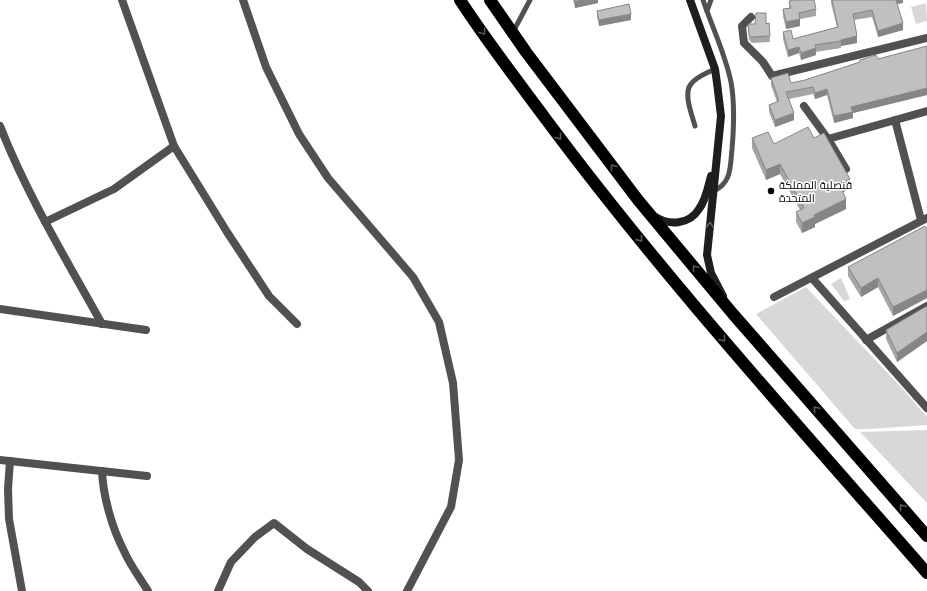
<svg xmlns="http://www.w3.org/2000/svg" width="927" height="591" viewBox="0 0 927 591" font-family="Helvetica,Cairo,sans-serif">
	<rect width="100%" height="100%" fill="#fff"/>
	<!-- green -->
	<g fill="#d8d8d8">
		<path d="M 926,3 L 927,21 L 916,24 L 911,7 Z"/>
		<path d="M 841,278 L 850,299 L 844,301 L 831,284 Z"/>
		<path d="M 806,287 L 901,387 L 927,417 L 927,425 L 870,429 L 855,429 L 756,314 Z"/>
		<path d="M 927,430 L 927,503 L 860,432 Z"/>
	</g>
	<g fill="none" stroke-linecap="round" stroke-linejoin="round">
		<!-- lane -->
		<g stroke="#515151" stroke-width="5">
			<path d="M 703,0 C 712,27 725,53 731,82 C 735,104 734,126 732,149 C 730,167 732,182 714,191"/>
			<path d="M 707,11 L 711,0"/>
			<path d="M 513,32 L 530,0"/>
			<path d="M 695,126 C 692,115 683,93 691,84 C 696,77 707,73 715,69"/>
		</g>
		<!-- street -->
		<g stroke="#515151" stroke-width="8">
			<path d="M 122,0 L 174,146 L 227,232 L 269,296 L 297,324"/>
			<path d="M 243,0 L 266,67 L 299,134 L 328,178 L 413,277 L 439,322 L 453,383 L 459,460 L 451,507 L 407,591"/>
			<path d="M 751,17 L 742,26 L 744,43 L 763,62 L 772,76 L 927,38"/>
			<path d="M 804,106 L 828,139 L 846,169"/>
			<path d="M 895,120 L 921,220"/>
			<path d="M 0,126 C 27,195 66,259 102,324"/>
			<path d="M 828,139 L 927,111"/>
			<path d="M 45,222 L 114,189 L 174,146"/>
			<path d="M 812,278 L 927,408"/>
			<path d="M 774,297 L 927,218"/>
			<path d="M 0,309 L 146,330"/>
			<path d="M 866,340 L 927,306"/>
			<path d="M 0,460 L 147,476"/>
			<path d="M 10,461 L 8,489 L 9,519 L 22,591"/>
			<path d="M 102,471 C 103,496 112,528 124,551 C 130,565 140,578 148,591"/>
			<path d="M 218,591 L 231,562 L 255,537 L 274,523 L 307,549 L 359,582 L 368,591"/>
		</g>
		<!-- secondary -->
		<g stroke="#1e1e1e" stroke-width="8">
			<path d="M 690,0 L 715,69 L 717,83 L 721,116 L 707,255 L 711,273 L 723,296"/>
			<path d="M 654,216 C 669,226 689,225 699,209 C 706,200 708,187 711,176"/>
		</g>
		<!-- highway -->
		<g stroke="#000" stroke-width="12">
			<path d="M 460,0 C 486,40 516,79 545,118 C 663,277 797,424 927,573"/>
			<path d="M 490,0 L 526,52 L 638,200 L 733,314 L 927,536"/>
		</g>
	</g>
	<!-- wall -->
	<g fill="#a5a5a5">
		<path d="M 573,0 L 598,0 L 598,3 L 575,8 Z"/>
		<path d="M 831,0 L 903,0 L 903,3 L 897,4 L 903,30 L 878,37 L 872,17 L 854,20 L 857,43 L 841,46 L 841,48 L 816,52 L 816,55 L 801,60 L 799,53 L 788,57 L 783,39 L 783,32 L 793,39 L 837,27 L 831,3 Z"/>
		<path d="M 789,1 L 816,9 L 816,16 L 800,19 L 800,26 L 786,29 L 783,16 L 783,9 L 789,8 Z"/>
		<path d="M 597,11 L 631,20 L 599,26 L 597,17 Z"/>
		<path d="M 769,23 L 770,42 L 752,43 L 749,40 L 748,24 Z"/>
		<path d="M 927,46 L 927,95 L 853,113 L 853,118 L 834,123 L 827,95 L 815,99 L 813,94 L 789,99 L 794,120 L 775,127 L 769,112 L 769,105 L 777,102 L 771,85 L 771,78 L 791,83 L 805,80 L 860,62 L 860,60 L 878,59 Z"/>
		<path d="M 752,138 L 774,144 L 814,138 L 850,189 L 843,192 L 846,209 L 815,224 L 815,227 L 802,233 L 796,222 L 796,212 L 800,210 L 780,174 L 766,180 L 752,148 Z"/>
		<path d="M 927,229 L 927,298 L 893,316 L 878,287 L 861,297 L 848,276 L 848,267 Z"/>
		<path d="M 927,306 L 927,341 L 897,362 L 886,339 L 886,330 Z"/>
	</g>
	<!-- shaded-wall -->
	<g fill="#868686">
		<path d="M 583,0 L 598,0 L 598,3 L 575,8 L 575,2 Z"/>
		<path d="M 895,0 L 903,0 L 903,3 L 895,4 Z"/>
		<path d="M 631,14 L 631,20 L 599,26 L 599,20 Z"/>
		<path d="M 800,19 L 800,26 L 786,29 L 786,22 Z"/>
		<path d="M 903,23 L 903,30 L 878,37 L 878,31 Z"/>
		<path d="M 857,36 L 857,43 L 841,46 L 841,40 Z"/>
		<path d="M 799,47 L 799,53 L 788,57 L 788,50 Z"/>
		<path d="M 816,48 L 816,55 L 801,60 L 801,53 Z"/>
		<path d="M 927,88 L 927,95 L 853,113 L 853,118 L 834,123 L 834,116 L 851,107 Z"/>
		<path d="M 827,89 L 827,95 L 815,99 L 815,93 Z"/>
		<path d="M 794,113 L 794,120 L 775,127 L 775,120 Z"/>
		<path d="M 780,164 L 780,174 L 766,180 L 766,170 Z"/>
		<path d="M 850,179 L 850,189 L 839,194 L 839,184 Z"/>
		<path d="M 846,199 L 846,209 L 815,224 L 815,227 L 802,233 L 802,223 L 814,215 Z"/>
		<path d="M 878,278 L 878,287 L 861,297 L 861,288 Z"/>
		<path d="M 927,290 L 927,298 L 893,316 L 893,307 Z"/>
		<path d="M 927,332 L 927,341 L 897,362 L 897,353 Z"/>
	</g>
	<!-- building -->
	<g fill="#c0c0c0" stroke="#868686">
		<path d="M 575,0 L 583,0 L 575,2 Z"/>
		<path d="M 794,0 L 814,0 L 816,9 L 799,13 L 800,19 L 786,22 L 783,9 L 791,8 L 789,1 Z"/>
		<path d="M 832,0 L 896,0 L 903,23 L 878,31 L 872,10 L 853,14 L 857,36 L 841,40 L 841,41 L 815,45 L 816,48 L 801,53 L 799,47 L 788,50 L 783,32 L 791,30 L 793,39 L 838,27 Z"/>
		<path d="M 629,4 L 631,14 L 599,20 L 597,11 Z"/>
		<path d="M 756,13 L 766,13 L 766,24 L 769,23 L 770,36 L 752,37 L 749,35 L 748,24 L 755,24 Z"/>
		<path d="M 927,46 L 927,88 L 851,107 L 853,112 L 834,116 L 827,89 L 815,93 L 813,87 L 786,92 L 794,113 L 775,120 L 769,105 L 779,101 L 771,78 L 788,73 L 791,83 L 805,80 L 860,62 L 860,60 L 876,55 L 878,59 Z"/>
		<path d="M 808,127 L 814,138 L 824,133 L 850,179 L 839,184 L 846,199 L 814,215 L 815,217 L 802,223 L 796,212 L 804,208 L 780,164 L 766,170 L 752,138 L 768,132 L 774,144 Z"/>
		<path d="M 925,226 L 927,229 L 927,290 L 893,307 L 878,278 L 861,288 L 848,267 Z"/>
		<path d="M 927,306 L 927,332 L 897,353 L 886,330 Z"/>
	</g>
	<!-- one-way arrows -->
	<defs><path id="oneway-chevron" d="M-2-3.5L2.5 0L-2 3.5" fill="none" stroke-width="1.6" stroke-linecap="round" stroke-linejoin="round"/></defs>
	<g stroke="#595959">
		<use href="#oneway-chevron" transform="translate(483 32) rotate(54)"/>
		<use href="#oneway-chevron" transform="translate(559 137) rotate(53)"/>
		<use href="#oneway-chevron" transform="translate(613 167) rotate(-127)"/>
		<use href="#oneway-chevron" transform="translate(640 239) rotate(51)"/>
		<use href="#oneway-chevron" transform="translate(695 268) rotate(-130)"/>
		<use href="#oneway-chevron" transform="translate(723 339) rotate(50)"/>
		<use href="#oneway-chevron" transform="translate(816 409) rotate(-131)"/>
		<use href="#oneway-chevron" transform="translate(902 507) rotate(-131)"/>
	</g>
	<use stroke="#626262" href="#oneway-chevron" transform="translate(710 225) rotate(-84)"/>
	<!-- markers -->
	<circle fill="#000" stroke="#fff" stroke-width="1.5" cx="771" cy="191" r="4"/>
	<g text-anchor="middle" stroke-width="3" stroke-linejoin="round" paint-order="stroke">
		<!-- poi labels -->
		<g font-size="11" fill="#000" stroke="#fff" text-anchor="start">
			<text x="779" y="189">قنصلية المملكة<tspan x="779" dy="13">المتحدة</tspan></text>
		</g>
	</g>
</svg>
